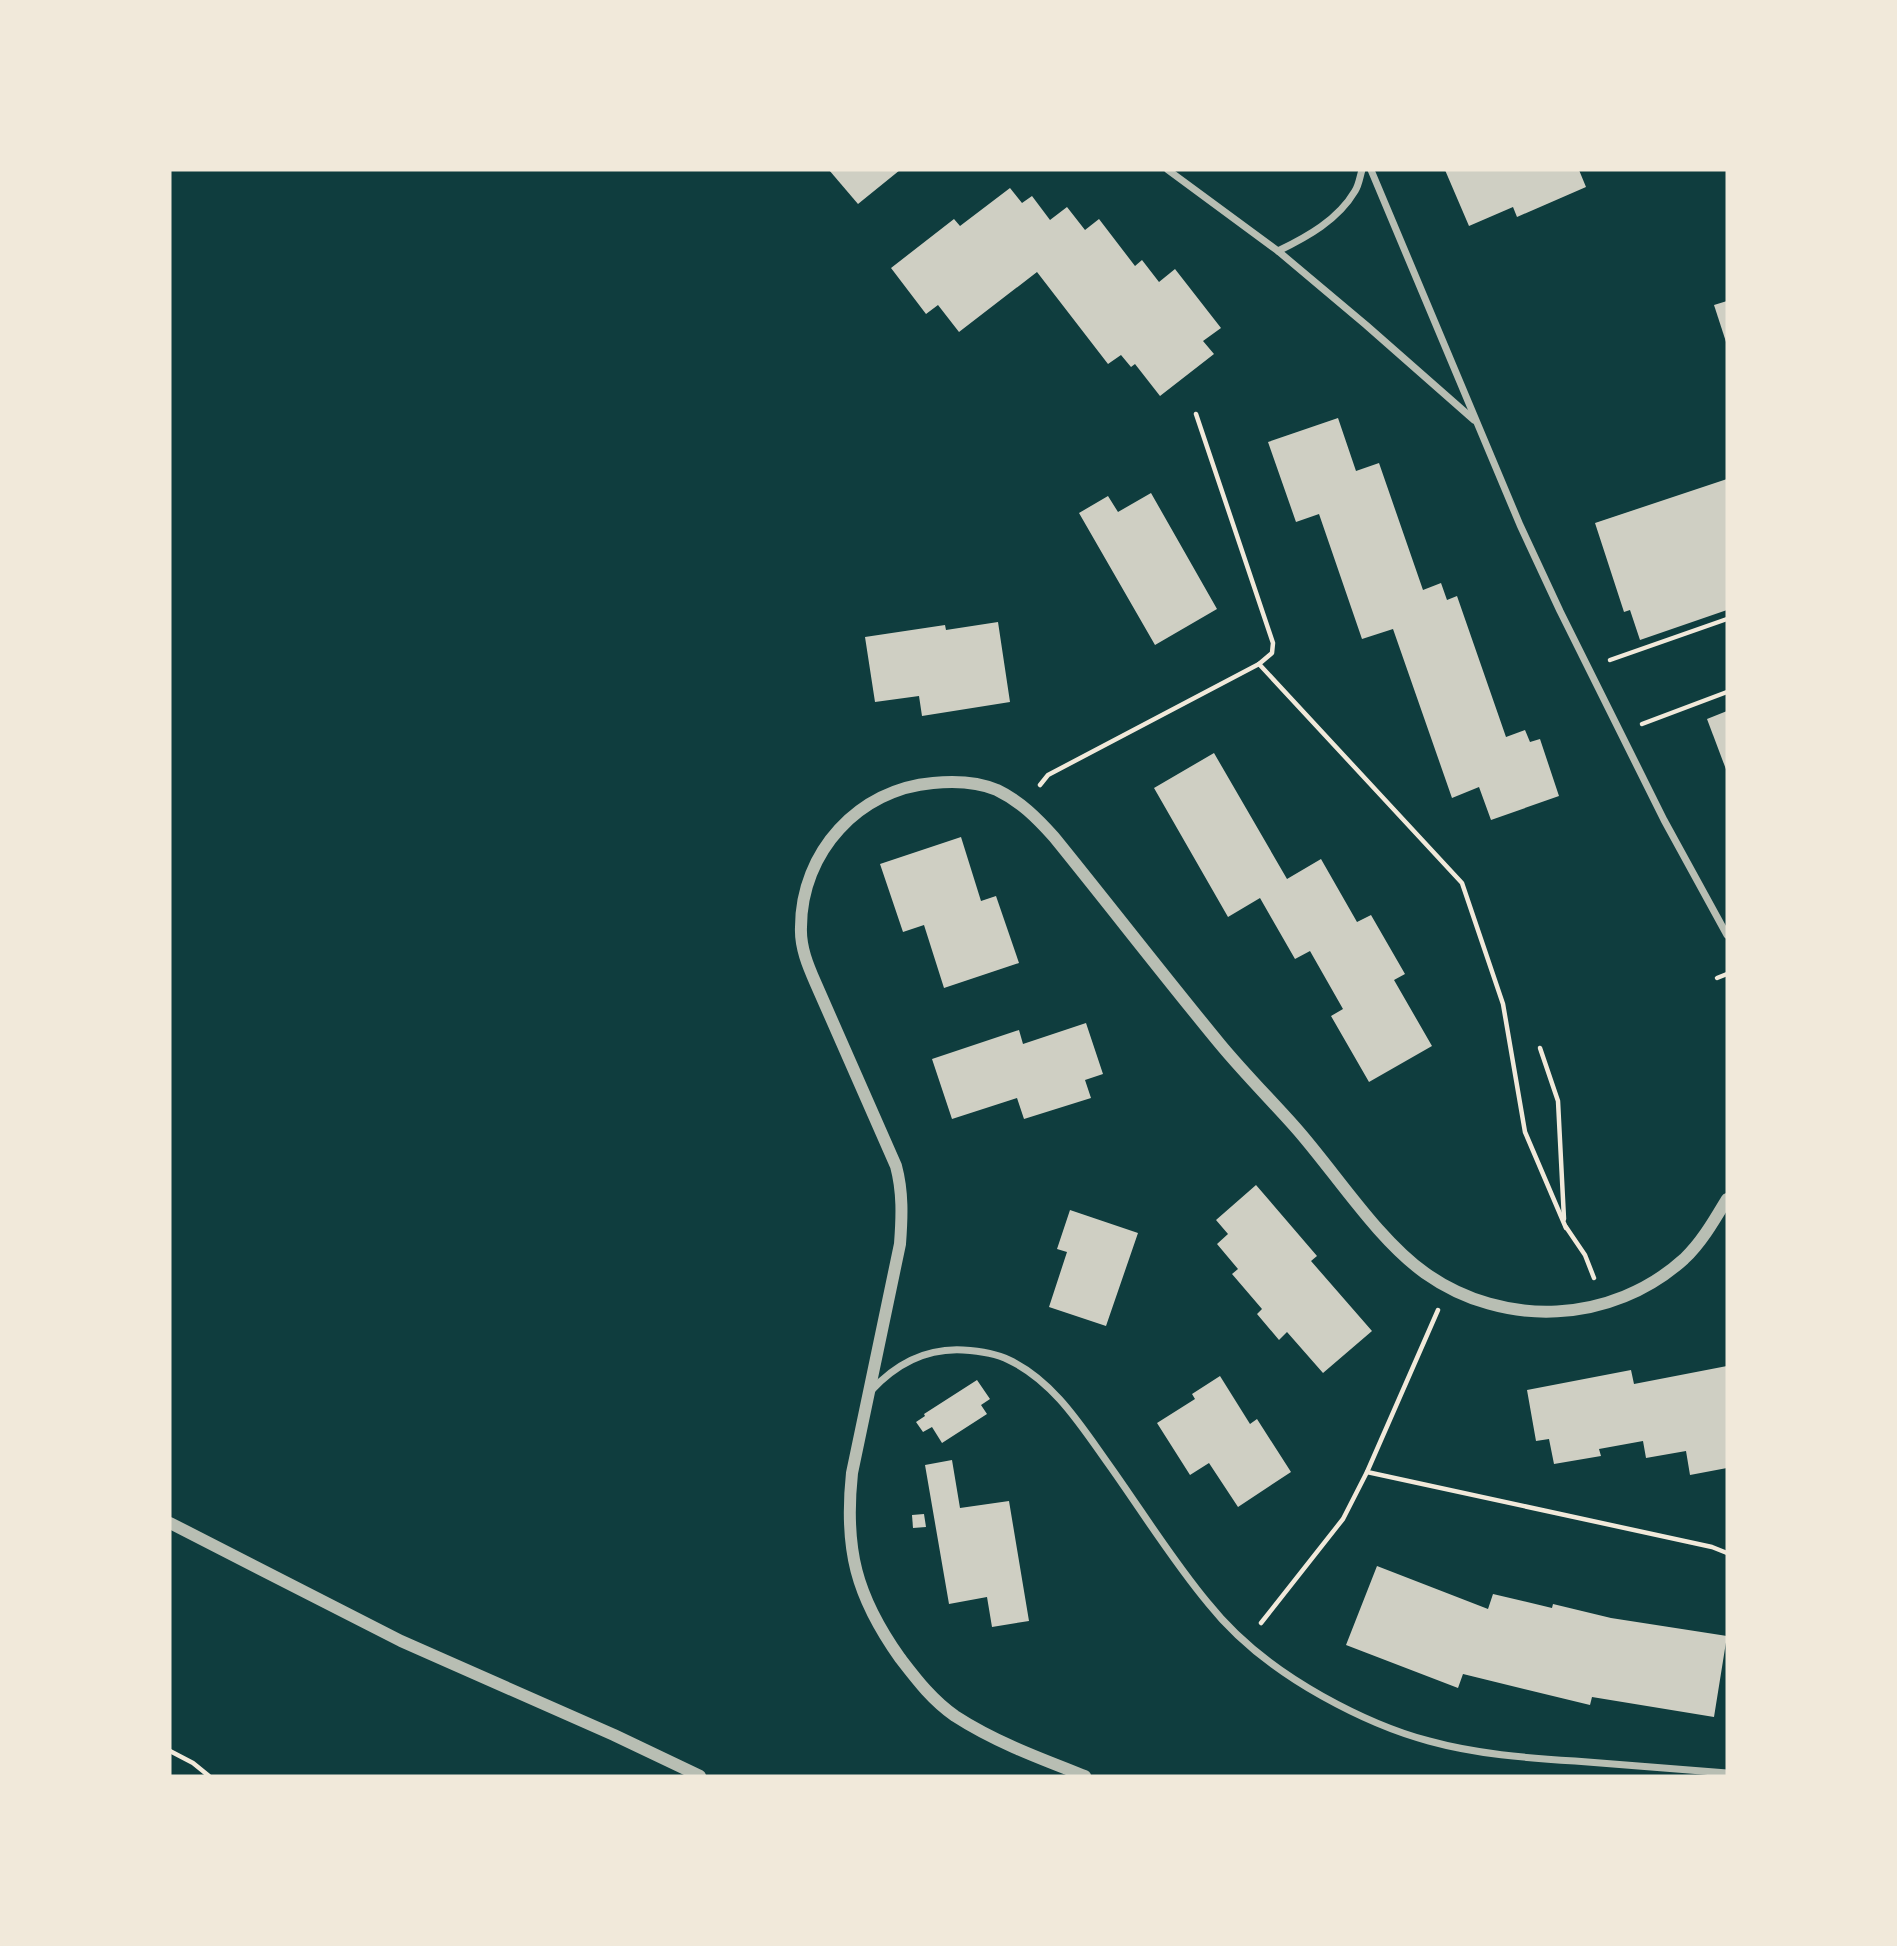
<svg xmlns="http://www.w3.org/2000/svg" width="1897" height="1946" viewBox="0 0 1897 1946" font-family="'Fira Sans Condensed',sans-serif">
	<rect width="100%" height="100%" fill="#0f3d3e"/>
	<!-- building -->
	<g fill="#cfcfc3">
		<path d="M 829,170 L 900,170 L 858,204 Z"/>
		<path d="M 1445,170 L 1579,170 L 1586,187 L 1517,217 L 1513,207 L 1469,226 Z"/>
		<path d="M 1010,188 L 1022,203 L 1032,196 L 1050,220 L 1067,207 L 1085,230 L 1099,219 L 1135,266 L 1142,260 L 1159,282 L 1175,269 L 1221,328 L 1203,341 L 1214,354 L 1160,396 L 1135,364 L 1131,367 L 1121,355 L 1108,364 L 1037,272 L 959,332 L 938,305 L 926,314 L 891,268 L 954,219 L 960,226 Z"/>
		<path d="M 1727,301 L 1727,345 L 1714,305 Z"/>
		<path d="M 1338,418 L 1356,471 L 1379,463 L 1423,590 L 1441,583 L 1447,600 L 1457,596 L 1506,737 L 1525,730 L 1530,742 L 1540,739 L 1559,796 L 1491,820 L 1479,787 L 1452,798 L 1393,629 L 1362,639 L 1319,514 L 1296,522 L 1268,442 Z"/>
		<path d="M 1727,479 L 1727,610 L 1640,640 L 1630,610 L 1624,612 L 1595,523 Z"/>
		<path d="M 1151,493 L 1217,609 L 1155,645 L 1079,513 L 1108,496 L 1118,512 Z"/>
		<path d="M 998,622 L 1010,702 L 922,716 L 919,696 L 875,702 L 865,637 L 945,625 L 946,630 Z"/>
		<path d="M 1727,711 L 1727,772 L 1707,719 Z"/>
		<path d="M 1214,753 L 1287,879 L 1321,859 L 1357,922 L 1371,915 L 1405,974 L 1394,980 L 1432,1046 L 1369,1082 L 1331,1016 L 1343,1009 L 1310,951 L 1295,959 L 1260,898 L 1228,917 L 1154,788 Z"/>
		<path d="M 961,837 L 981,901 L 996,896 L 1019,963 L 944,988 L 924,925 L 903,932 L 880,864 Z"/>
		<path d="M 1086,1023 L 1103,1074 L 1085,1080 L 1091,1098 L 1024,1119 L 1017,1098 L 952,1119 L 932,1059 L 1019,1030 L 1023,1044 Z"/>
		<path d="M 1256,1185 L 1317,1256 L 1311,1261 L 1372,1331 L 1323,1373 L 1287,1332 L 1279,1340 L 1257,1314 L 1262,1309 L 1232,1274 L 1238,1269 L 1217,1244 L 1228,1234 L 1216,1220 Z"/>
		<path d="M 1070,1210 L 1138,1233 L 1106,1326 L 1049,1307 L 1067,1252 L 1057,1249 Z"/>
		<path d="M 1727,1366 L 1727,1468 L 1690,1475 L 1686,1451 L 1646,1458 L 1643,1441 L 1599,1449 L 1601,1456 L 1554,1464 L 1549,1439 L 1536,1441 L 1527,1390 L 1631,1370 L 1634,1384 Z"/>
		<path d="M 1220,1376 L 1250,1424 L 1257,1419 L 1291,1472 L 1238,1507 L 1209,1463 L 1190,1475 L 1157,1423 L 1195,1399 L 1192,1394 Z"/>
		<path d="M 977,1380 L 990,1399 L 981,1405 L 987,1414 L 942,1443 L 932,1427 L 923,1432 L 916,1422 L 925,1416 L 924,1414 Z"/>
		<path d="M 952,1460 L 960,1508 L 1009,1501 L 1029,1621 L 992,1627 L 987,1597 L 949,1604 L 925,1465 Z"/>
		<path d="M 924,1514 L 926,1527 L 913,1528 L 912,1515 Z"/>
		<path d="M 1377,1566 L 1488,1609 L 1493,1594 L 1552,1608 L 1553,1604 L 1611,1618 L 1727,1636 L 1714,1717 L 1592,1697 L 1590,1705 L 1463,1674 L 1458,1688 L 1346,1645 Z"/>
	</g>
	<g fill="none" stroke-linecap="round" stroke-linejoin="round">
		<!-- path -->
		<g stroke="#f1e9da" stroke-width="4.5">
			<path d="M 1610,660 L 1727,619"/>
			<path d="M 1259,664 L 1462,883 L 1503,1004 L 1525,1132 L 1566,1228"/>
			<path d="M 1642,724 L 1727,692"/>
			<path d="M 1040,785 L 1048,775 L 1259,664 L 1272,653 L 1273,643 L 1196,414"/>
			<path d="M 1717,978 L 1727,974"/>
			<path d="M 1540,1048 L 1558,1101 L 1564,1219"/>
			<path d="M 1566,1227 L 1585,1255 L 1594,1278"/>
			<path d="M 1367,1472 L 1712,1547 L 1727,1553"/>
			<path d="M 1261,1623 L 1343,1519 L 1367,1472 L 1438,1310"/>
			<path d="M 170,1751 L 193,1763 L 209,1776"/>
		</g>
		<!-- minor -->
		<g stroke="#b8beb3" stroke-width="7">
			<path d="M 1168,170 L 1278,251 L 1366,325 L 1474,420"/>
			<path d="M 1371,170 L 1520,525 L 1560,611 L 1664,820 L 1727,935"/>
			<path d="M 1278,251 C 1307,237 1338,220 1355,191 C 1359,185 1360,176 1362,170"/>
			<path d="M 871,1391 C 895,1365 926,1348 963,1350 C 979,1351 995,1353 1009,1360 C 1053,1381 1080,1424 1107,1462 C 1140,1508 1172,1560 1208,1603 C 1239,1642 1279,1672 1322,1696 C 1356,1715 1391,1731 1429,1741 C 1476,1754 1526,1758 1575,1761 C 1626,1765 1676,1769 1727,1773"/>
		</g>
		<!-- tertiary -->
		<g stroke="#b8beb3" stroke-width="12">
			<path d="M 170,1523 L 401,1641 L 614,1735 L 700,1776"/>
			<path d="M 1085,1776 C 1041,1759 995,1742 955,1716 C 932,1700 917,1680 900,1658 C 856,1596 844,1549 852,1473 L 900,1244 C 902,1217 903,1192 896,1166 L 816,984 C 808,966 800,947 801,927 C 801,852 859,789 933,783 C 953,781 978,782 997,790 C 1020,801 1037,818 1054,837 C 1110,906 1164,976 1220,1044 C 1244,1073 1270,1099 1295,1127 C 1335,1172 1377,1239 1425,1273 C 1504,1329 1612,1324 1684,1259 C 1702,1242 1715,1219 1727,1199"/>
		</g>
	</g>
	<!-- border -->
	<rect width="1897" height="1946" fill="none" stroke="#f1e9da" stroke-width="343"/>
</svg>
